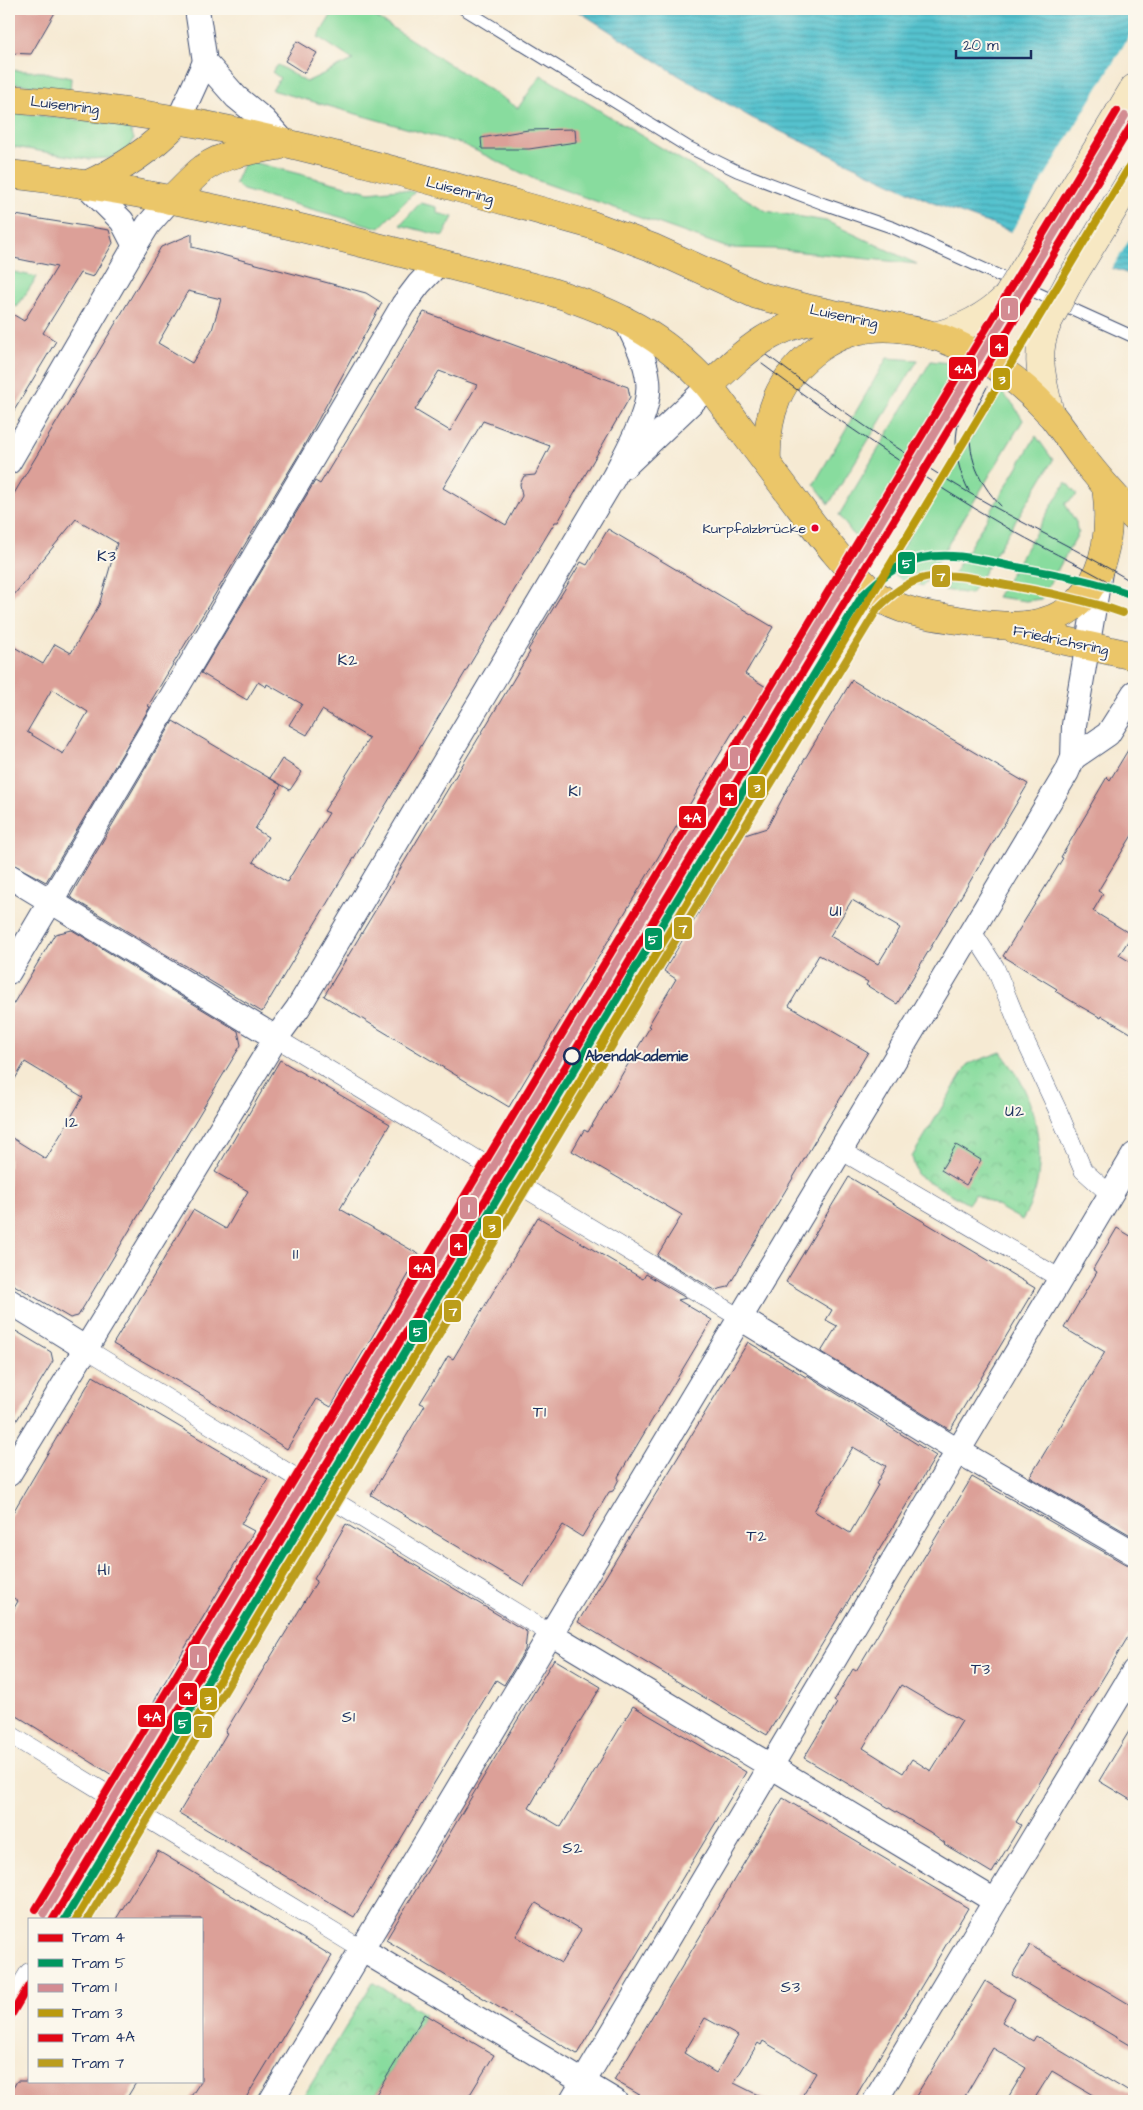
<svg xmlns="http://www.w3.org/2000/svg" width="1143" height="2110" viewBox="0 0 1143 2110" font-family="'Architects Daughter',sans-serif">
	<defs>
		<pattern id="park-crowns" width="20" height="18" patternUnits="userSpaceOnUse" patternTransform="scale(1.25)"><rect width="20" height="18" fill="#88dc9e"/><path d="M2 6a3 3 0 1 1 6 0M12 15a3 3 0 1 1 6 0" fill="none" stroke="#75bd8a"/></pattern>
		<pattern id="water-rules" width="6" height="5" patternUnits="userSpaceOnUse" patternTransform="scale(1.25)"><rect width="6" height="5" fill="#55c2ce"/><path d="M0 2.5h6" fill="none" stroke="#469eaa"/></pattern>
	</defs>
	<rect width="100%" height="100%" fill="#fbf7ec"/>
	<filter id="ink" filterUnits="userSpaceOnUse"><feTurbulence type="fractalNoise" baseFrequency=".02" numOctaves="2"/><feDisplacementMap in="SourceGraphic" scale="10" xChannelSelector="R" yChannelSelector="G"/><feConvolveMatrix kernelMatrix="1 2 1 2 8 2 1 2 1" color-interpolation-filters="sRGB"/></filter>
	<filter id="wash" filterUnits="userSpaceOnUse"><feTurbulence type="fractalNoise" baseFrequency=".0096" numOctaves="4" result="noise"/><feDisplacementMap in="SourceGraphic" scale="20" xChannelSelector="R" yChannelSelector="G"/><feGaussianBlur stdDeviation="1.12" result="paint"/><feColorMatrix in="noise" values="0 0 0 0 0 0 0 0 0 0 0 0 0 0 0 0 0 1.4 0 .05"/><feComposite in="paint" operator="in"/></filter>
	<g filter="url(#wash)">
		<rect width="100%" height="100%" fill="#f6ead3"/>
		<!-- grass -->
		<g fill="#88dc9e" stroke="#52867e">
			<path d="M 335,9 L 363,9 L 518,108 L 541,75 L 766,211 L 826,221 L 917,264 L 774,249 L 728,248 L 536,180 L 462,144 L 272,90 L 280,78 L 272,72 L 278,65 L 306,82 L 353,60 L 318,37 Z"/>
			<path d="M 9,70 L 43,72 L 71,78 L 70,90 L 9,83 Z"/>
			<path d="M 9,112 L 123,125 L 130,130 L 134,139 L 128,151 L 109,158 L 87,159 L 9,146 Z"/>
			<path d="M 245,160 L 369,192 L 399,189 L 415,192 L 379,228 L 243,190 L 235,183 Z"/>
			<path d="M 420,203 L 437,207 L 437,213 L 453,217 L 443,236 L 400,225 Z"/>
			<path d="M 9,271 L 37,277 L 17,307 L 9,302 Z"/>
			<path d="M 887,358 L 918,360 L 829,504 L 814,484 Z"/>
			<path d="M 931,361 L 949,363 L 970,371 L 863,548 L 839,515 Z"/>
			<path d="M 1000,391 L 1013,404 L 1023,420 L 923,586 L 903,580 L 888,570 Z"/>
			<path d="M 1036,436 L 1053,460 L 971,594 L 944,590 Z"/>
			<path d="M 1066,482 L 1077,495 L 1065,504 L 1076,522 L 1077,531 L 1079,532 L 1041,599 L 1026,601 L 997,597 Z"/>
		</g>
		<!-- park -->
		<g fill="url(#park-crowns)" stroke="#52867e">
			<path d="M 1001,1052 C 1008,1062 1017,1073 1022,1084 C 1042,1126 1048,1181 1022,1220 L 975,1194 L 968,1204 L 917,1175 L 912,1157 L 968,1064 Z"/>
			<path d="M 373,1982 L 425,2014 L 372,2101 L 301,2101 Z"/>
		</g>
		<!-- water -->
		<path fill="url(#water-rules)" stroke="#387896" d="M 575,9 L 1134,9 L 1134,276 L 933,203 L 752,118 L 678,75 Z"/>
		<!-- pier -->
		<path fill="#f6ead3" d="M 1134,28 L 1134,232 L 1111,270 L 1010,234 Z"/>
		<g id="blocks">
			<!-- building -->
			<g fill="#dca098" fill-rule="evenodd">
				<path d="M 9,9 L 57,9 L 31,54 L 9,53 Z"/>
				<path d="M 297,41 L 317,53 L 304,73 L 285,61 Z"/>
				<path d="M 575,129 L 576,142 L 529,149 L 482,149 L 481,138 L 528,130 Z"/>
				<path d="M 9,214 L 109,230 L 113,243 L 93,277 L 80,273 L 43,333 L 56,341 L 9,419 L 9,312 L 24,321 L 57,267 L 9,257 Z"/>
				<path d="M 192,234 L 192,247 L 366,293 L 382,303 L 301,451 L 148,706 L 150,707 L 46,882 L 9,862 L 9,644 L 43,664 L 55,644 L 71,653 L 99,605 L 117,543 L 76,519 L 9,601 L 9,502 L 161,247 ZM 188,291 L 221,299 L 212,330 L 192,363 L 158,343 ZM 52,689 L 88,712 L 63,754 L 27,732 Z"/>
				<path d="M 424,312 L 628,387 L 630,397 L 558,522 L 555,522 L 262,1012 L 70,897 L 173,721 L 281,785 L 255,829 L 268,837 L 253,862 L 287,882 L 329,813 L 324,811 L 369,738 L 322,710 L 307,735 L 289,725 L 302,704 L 267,684 L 266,687 L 258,682 L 247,700 L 201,673 L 315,481 L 320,484 ZM 439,371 L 477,385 L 450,431 L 415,410 ZM 483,421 L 550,446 L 535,475 L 524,476 L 520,484 L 522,496 L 506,525 L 443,488 Z"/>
				<path d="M 608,529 L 773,627 L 745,674 L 771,690 L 752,721 L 743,715 L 509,1107 L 324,996 L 530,652 L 528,650 L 581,562 L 587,565 Z"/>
				<path d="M 852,680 L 1028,784 L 897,1004 L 866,985 L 868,982 L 819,955 L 789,1006 L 868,1052 L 728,1287 L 715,1290 L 657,1256 L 682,1215 L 572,1151 L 584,1130 L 588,1132 L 650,1027 L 648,1026 L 676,979 L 664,971 L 745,835 L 767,828 L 791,782 ZM 852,900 L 900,928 L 878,964 L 830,936 Z"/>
				<path d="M 1134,740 L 1134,832 L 1098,891 L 1103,894 L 1093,911 L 1132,935 L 1119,955 L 1134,964 L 1134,1035 L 1102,1016 L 1101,1018 L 1078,1005 L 1055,991 L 1057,989 L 1003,956 L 1063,858 L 1061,857 L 1091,806 L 1090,806 L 1107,777 L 1110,780 Z"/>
				<path d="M 282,759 L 302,772 L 290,790 L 270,778 Z"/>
				<path d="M 72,930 L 238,1031 L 241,1045 L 78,1316 L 70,1318 L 9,1282 L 9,1136 L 46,1159 L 83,1097 L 25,1062 L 9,1089 L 9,1011 L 55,934 Z"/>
				<path d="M 280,1060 L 390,1124 L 340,1209 L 420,1255 L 331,1407 L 317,1399 L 287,1449 L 205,1397 L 113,1344 L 193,1210 L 226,1229 L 248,1191 L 215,1172 Z"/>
				<path d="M 956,1145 L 981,1160 L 966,1185 L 941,1170 Z"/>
				<path d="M 849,1177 L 1035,1288 L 950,1430 L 821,1352 L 837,1326 L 826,1320 L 832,1310 L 786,1282 Z"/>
				<path d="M 538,1217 L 643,1279 L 646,1274 L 686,1298 L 678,1300 L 712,1320 L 618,1477 L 619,1479 L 613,1491 L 609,1492 L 582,1537 L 563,1525 L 524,1586 L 371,1495 L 425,1405 L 420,1403 L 436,1377 L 448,1356 L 453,1359 Z"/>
				<path d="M 1117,1228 L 1134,1238 L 1134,1537 L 1030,1477 L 1105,1352 L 1064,1328 L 1097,1272 L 1093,1269 Z"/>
				<path d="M 9,1327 L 51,1352 L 53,1361 L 9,1433 Z"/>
				<path d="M 748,1342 L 806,1377 L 807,1375 L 936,1456 L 767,1735 L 578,1622 ZM 853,1447 L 886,1466 L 876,1484 L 878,1485 L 850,1533 L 814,1511 Z"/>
				<path d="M 93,1376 L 268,1479 L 241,1524 L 254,1531 L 163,1685 L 145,1719 L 146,1720 L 112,1775 L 9,1711 L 9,1617 L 18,1601 L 9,1595 L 9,1519 Z"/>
				<path d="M 972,1477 L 1127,1565 L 1134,1567 L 1134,1627 L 1016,1822 L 1021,1825 L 992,1873 L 944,1844 L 945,1843 L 930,1832 L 804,1758 L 837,1703 L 834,1701 L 853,1669 L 856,1671 ZM 901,1685 L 962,1721 L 931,1771 L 912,1759 L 903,1773 L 863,1748 Z"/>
				<path d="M 346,1524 L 527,1632 L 525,1650 L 504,1685 L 496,1680 L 354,1917 L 179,1813 L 227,1733 L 225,1732 L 317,1581 L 314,1579 Z"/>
				<path d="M 554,1659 L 601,1687 L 537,1791 L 538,1792 L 529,1808 L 561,1827 L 633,1706 L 746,1772 L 577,2054 L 386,1940 ZM 536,1903 L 581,1930 L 561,1963 L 516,1936 Z"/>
				<path d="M 1134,1723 L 1134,1802 L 1099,1781 Z"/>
				<path d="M 783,1798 L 968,1908 L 853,2101 L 799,2101 L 816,2073 L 763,2041 L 761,2045 L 758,2043 L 734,2083 L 770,2101 L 650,2101 L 614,2080 ZM 705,2018 L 738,2036 L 716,2073 L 684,2053 Z"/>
				<path d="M 158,1851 L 332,1956 L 244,2101 L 188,2101 L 201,2081 L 201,1919 L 116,1919 Z"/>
				<path d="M 1030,1945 L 1134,2007 L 1134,2048 L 1012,1975 Z"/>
				<path d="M 985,1981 L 1015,1999 L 1002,2022 L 1033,2041 L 1036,2036 L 1134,2095 L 1134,2101 L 1103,2101 L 1052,2071 L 1033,2101 L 1006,2101 L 1026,2068 L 993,2048 L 962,2101 L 913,2101 Z"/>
				<path d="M 425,2014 L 494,2055 L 466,2101 L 372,2101 Z"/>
				<path d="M 17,2081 L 137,2081 L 125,2101 L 9,2101 L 9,2095 Z"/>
			</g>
		</g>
	</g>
	<g filter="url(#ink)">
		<use href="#blocks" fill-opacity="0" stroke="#3c4b70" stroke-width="1"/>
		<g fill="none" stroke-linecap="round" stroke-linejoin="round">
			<defs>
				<path id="service" d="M 464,9 L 688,147 L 737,171 L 824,204 L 894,228 L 1134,337"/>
				<g id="pedestrian">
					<path d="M 977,939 L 995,967 L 1024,1038 L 1059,1113 L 1083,1170 L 1104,1189 L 1112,1193"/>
					<path d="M 276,1038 L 740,1318"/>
					<path d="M 840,1150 L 1061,1279"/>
					<path d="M 85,1348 L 551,1634"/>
					<path d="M 9,1734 L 361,1949"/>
					<path d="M 60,1919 L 730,806 L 847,618"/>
					<path d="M 9,2005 L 29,1972"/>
				</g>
				<g id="minor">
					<path d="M 197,9 L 205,62 L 236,97 L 264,120 L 287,145"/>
					<path d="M 178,121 L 205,62"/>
					<path d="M 86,185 L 122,221 L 135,246"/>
					<path d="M 9,462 L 135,246 L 148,225 L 170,200"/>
					<path d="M 625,466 L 709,386"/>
					<path d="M 847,618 L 865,584"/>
					<path d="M 1073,758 L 1108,734 L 1134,693"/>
					<path d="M 9,876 L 276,1038"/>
					<path d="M 9,972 L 403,305 L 419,284 L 439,263"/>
					<path d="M 9,1301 L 85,1348"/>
					<path d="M 740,1318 L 958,1451 L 1134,1553"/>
					<path d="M 9,1474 L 276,1038 L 298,1008 L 614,477 C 627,451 652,410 648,380 C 646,359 634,338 625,319"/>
					<path d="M 551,1634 L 995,1901"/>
					<path d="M 361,1949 L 615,2101"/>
					<path d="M 271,2101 L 1067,772 L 1073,758 L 1074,725 L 1100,572"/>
					<path d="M 572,2101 L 1134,1155"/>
					<path d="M 875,2101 L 1134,1671"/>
				</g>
				<g id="secondary">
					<path d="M 1119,113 L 1134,88"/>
					<path d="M 1048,322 C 1033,355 1043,380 1050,414"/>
					<path d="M 933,336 C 962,330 985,318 1007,297"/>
				</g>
				<g id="primary">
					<path d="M 9,99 C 82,105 158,115 230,130 C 352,157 472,192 592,225 L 651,247 L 757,295 L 810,309 L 899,328"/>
					<path d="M 9,174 C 193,195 373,246 552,292 C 616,312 663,335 709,386 C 737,424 766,462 795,501 C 817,530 848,572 876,595 C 899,612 931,616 958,620 C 983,624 1008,628 1033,624 C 1100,613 1114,544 1106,487"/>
					<path d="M 86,185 C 122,169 151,150 178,121"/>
					<path d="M 170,200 C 182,190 192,177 204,168 C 225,153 253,150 278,146"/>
					<path d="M 709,386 C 747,349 774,323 831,318"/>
					<path d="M 767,463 C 765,415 778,377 819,348 C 893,296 995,353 1048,411 C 1060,425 1071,442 1082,457 C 1098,478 1116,498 1134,517"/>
					<path d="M 1016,630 L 1134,656"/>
				</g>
			</defs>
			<!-- service casing -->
			<use href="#service" stroke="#3c4b70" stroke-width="13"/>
			<!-- pedestrian casing -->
			<use href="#pedestrian" stroke="#3c4b70" stroke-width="19"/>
			<!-- minor casing -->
			<use href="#minor" stroke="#3c4b70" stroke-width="26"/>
			<!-- secondary casing -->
			<use href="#secondary" stroke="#3c4b70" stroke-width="29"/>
			<!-- primary casing -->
			<use href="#primary" stroke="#3c4b70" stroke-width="29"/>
			<!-- service -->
			<use href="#service" stroke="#fff" stroke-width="11"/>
			<!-- pedestrian -->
			<use href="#pedestrian" stroke="#fff" stroke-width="18"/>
			<!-- minor -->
			<use href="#minor" stroke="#fff" stroke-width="24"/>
			<!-- secondary -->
			<use href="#secondary" stroke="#f7e8c3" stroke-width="28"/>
			<!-- primary -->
			<use href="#primary" stroke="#ebc669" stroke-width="28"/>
			<!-- tram -->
			<g stroke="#1b2f5e" stroke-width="1">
				<path d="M 767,355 C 833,405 900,452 971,494 C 1025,525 1081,551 1134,583"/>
				<path d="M 762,364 C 842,424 925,480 1011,530 C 1052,553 1095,572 1134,597"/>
				<path d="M 987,387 C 983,395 978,404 975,412 C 962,446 977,482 1001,506"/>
				<path d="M 969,491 C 951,456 952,428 970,393"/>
			</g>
			<defs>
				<g id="secondary-bridge">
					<path d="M 1007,297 L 1119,113"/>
					<path d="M 1048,322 L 1069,282 L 1134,175"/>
				</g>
			</defs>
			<!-- secondary-bridge casing -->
			<use href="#secondary-bridge" stroke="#3c4b70" stroke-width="29" stroke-linecap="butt"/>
			<!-- secondary-bridge -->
			<use href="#secondary-bridge" stroke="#f7e8c3" stroke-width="28"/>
			<defs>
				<g id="tram-1">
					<path d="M 53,1919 L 1134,121"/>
					<path d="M 9,2019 L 29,1985"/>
				</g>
				<path id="tram-2" d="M 65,1919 L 644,954 L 862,596 C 879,579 898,563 922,558 C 953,551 985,561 1016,567 C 1055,574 1093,580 1130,594"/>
				<path id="tram-3" d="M 44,1914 L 1125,116"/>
				<path id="tram-4" d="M 76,1919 L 1134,159"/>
				<path id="tram-5" d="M 36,1909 L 1117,111"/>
				<path id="tram-6" d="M 88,1919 L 661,964 L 878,608 C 891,595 906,582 925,578 C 954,571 984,581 1012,586 C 1050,593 1087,600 1123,613"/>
			</defs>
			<!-- tram-1 casing -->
			<use href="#tram-1" stroke="#fbf7ec" stroke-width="11"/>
			<!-- tram-2 casing -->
			<use href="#tram-2" stroke="#fbf7ec" stroke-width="11"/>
			<!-- tram-3 casing -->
			<use href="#tram-3" stroke="#fbf7ec" stroke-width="11"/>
			<!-- tram-4 casing -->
			<use href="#tram-4" stroke="#fbf7ec" stroke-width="11"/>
			<!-- tram-5 casing -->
			<use href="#tram-5" stroke="#fbf7ec" stroke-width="11"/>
			<!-- tram-6 casing -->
			<use href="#tram-6" stroke="#fbf7ec" stroke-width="11"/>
			<!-- tram-1 -->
			<use href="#tram-1" stroke="#e30613" stroke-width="8"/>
			<!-- tram-2 -->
			<use href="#tram-2" stroke="#00975f" stroke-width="8"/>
			<!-- tram-3 -->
			<use href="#tram-3" stroke="#d38b92" stroke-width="8"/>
			<!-- tram-4 -->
			<use href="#tram-4" stroke="#ba9a0e" stroke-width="8"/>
			<!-- tram-5 -->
			<use href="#tram-5" stroke="#e30613" stroke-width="8"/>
			<!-- tram-6 -->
			<use href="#tram-6" stroke="#bb9d1c" stroke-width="8"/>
		</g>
	</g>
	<!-- markers -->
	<circle fill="#e4002b" stroke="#fbf7ec" stroke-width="2" cx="815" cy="528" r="4.5"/>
	<circle fill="#fbf7ec" stroke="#1b2f5e" stroke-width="2.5" cx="572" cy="1056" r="8"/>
	<g text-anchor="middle" stroke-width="4" stroke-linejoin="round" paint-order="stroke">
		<!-- bus labels -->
		<g font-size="14" fill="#1b2f5e" stroke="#fbf7ec" text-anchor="end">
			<text x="806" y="533">Kurpfalzbrücke</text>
		</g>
		<!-- street labels -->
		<g font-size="15" fill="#1b2f5e" stroke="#fbf7ec">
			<text transform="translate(65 105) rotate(7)" y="5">Luisenring</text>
			<text transform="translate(460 190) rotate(15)" y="5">Luisenring</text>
			<text transform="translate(844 316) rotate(12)" y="5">Luisenring</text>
			<text transform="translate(1061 640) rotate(12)" y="5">Friedrichsring</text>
		</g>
		<!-- stop labels -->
		<g font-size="15" font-weight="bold" fill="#1b2f5e" stroke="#fbf7ec" text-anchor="start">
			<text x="585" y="1061">Abendakademie</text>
		</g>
		<!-- neighbourhood labels -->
		<g font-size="16" letter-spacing="1" fill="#1b2f5e" stroke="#fbf7ec">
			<text x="107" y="561">K3</text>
			<text x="348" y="665">K2</text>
			<text x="575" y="796">K1</text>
			<text x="836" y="916">U1</text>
			<text x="1015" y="1116">U2</text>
			<text x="72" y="1127">I2</text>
			<text x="296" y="1259">I1</text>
			<text x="540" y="1417">T1</text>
			<text x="757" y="1541">T2</text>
			<text x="104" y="1575">H1</text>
			<text x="981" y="1674">T3</text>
			<text x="349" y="1722">S1</text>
			<text x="573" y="1853">S2</text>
			<text x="791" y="1992">S3</text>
		</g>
	</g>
	<g stroke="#fbf7ec" stroke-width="2">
		<rect x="1000" y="297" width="19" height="24" rx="5" fill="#d38b92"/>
		<rect x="989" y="334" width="20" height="24" rx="5" fill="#e30613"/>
		<rect x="948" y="356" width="29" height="24" rx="5" fill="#e30613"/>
		<rect x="992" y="367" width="19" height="24" rx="5" fill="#ba9a0e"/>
		<rect x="897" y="551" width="19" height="24" rx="5" fill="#00975f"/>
		<rect x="931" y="564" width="20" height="24" rx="5" fill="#bb9d1c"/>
		<rect x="729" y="746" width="20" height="24" rx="5" fill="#d38b92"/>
		<rect x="747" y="775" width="19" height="24" rx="5" fill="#ba9a0e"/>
		<rect x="719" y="783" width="19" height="24" rx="5" fill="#e30613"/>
		<rect x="678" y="805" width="29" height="24" rx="5" fill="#e30613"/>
		<rect x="673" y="916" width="20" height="24" rx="5" fill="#bb9d1c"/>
		<rect x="644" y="927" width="19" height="24" rx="5" fill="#00975f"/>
		<rect x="459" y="1196" width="19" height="24" rx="5" fill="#d38b92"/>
		<rect x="482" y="1215" width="20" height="24" rx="5" fill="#ba9a0e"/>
		<rect x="449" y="1233" width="19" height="24" rx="5" fill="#e30613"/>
		<rect x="408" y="1255" width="28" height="24" rx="5" fill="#e30613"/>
		<rect x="443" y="1299" width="19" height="24" rx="5" fill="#bb9d1c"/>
		<rect x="408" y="1319" width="20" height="24" rx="5" fill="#00975f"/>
		<rect x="189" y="1645" width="19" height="24" rx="5" fill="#d38b92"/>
		<rect x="178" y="1682" width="20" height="24" rx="5" fill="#e30613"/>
		<rect x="199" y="1687" width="19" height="24" rx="5" fill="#ba9a0e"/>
		<rect x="137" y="1704" width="29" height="24" rx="5" fill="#e30613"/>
		<rect x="173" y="1711" width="19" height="24" rx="5" fill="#00975f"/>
		<rect x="193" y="1715" width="20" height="24" rx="5" fill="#bb9d1c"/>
	</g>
	<g font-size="14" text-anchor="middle" font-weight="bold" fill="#fff">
		<text x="1009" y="313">1</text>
		<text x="999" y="351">4</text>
		<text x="963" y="373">4A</text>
		<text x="1002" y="384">3</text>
		<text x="907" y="568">5</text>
		<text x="941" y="581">7</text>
		<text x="739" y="763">1</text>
		<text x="757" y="792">3</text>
		<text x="729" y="800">4</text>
		<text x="692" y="822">4A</text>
		<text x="683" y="933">7</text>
		<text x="653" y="944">5</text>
		<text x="469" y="1212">1</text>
		<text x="492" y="1232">3</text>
		<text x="458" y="1250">4</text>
		<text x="422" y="1272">4A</text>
		<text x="453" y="1316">7</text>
		<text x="418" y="1336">5</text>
		<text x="198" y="1662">1</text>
		<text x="188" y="1699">4</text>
		<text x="208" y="1704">3</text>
		<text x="152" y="1721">4A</text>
		<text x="183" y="1728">5</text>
		<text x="203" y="1732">7</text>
	</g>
	<!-- margin -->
	<rect width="1143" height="2110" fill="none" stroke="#fbf7ec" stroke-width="30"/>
	<!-- legend -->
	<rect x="28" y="1918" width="175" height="165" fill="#fbf7ec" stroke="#a1a7b3"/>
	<rect x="38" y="1934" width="25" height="8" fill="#e30613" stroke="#a1a7b3"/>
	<text x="72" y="1942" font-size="15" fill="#1b2f5e">Tram 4</text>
	<rect x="38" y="1959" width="25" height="8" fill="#00975f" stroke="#a1a7b3"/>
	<text x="72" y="1968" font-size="15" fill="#1b2f5e">Tram 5</text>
	<rect x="38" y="1984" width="25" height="8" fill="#d38b92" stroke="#a1a7b3"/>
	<text x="72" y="1992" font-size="15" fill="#1b2f5e">Tram 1</text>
	<rect x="38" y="2009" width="25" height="8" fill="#ba9a0e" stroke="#a1a7b3"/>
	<text x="72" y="2018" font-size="15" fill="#1b2f5e">Tram 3</text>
	<rect x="38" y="2034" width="25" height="8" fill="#e30613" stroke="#a1a7b3"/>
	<text x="72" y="2042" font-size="15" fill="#1b2f5e">Tram 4A</text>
	<rect x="38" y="2059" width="25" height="8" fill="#bb9d1c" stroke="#a1a7b3"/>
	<text x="72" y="2068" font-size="15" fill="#1b2f5e">Tram 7</text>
	<!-- scale -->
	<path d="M956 50v8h75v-8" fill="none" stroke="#1b2f5e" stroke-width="2.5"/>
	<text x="963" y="50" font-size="15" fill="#1b2f5e" stroke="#fbf7ec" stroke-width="4" paint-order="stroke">20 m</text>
</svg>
